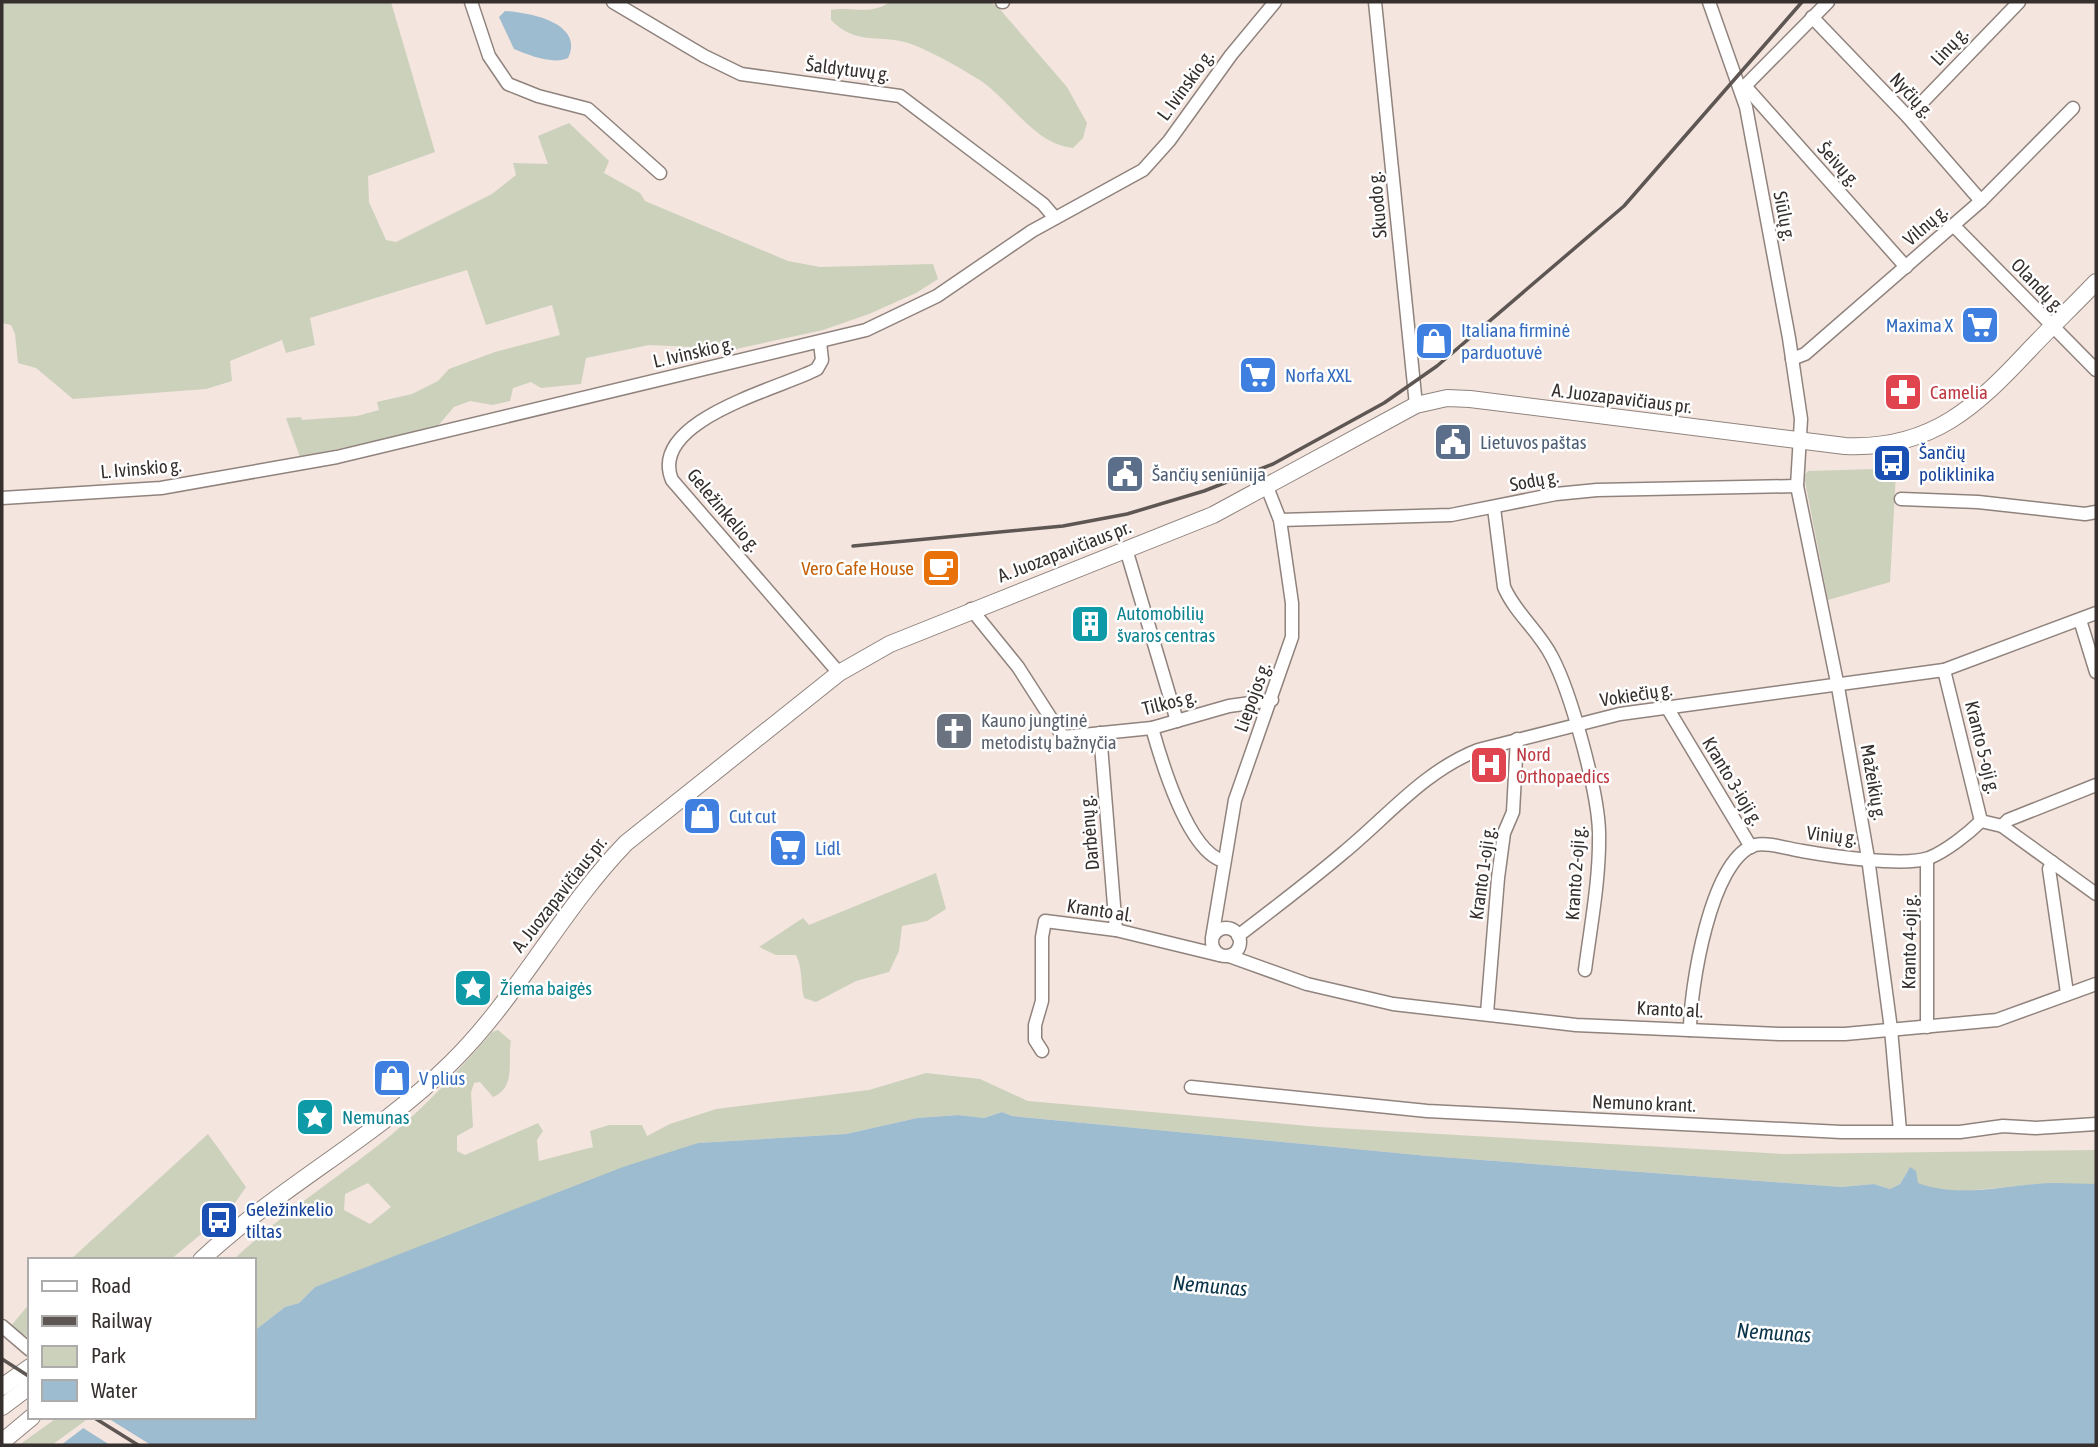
<svg xmlns="http://www.w3.org/2000/svg" width="2098" height="1447" viewBox="0 0 2098 1447" font-family="'Asap Condensed',sans-serif">
	<rect width="100%" height="100%" fill="#f4e5df"/>
	<!-- green -->
	<g fill="#ccd1bc" fill-rule="evenodd">
		<path d="M 2,2 L 391,2 L 435,152 L 368,176 L 369,202 L 386,240 L 396,242 L 492,194 L 516,175 L 513,163 L 548,164 L 538,136 L 569,123 L 609,161 L 604,173 L 640,193 L 645,201 L 788,261 L 820,267 L 933,264 L 938,279 L 916,293 L 869,314 L 823,330 L 736,349 L 649,345 L 586,358 L 581,384 L 541,388 L 531,382 L 513,388 L 510,401 L 492,405 L 470,401 L 454,407 L 436,428 L 300,457 L 286,418 L 301,417 L 302,420 L 357,416 L 379,410 L 377,402 L 412,394 L 438,381 L 449,369 L 495,352 L 560,335 L 552,305 L 486,325 L 467,270 L 310,318 L 315,345 L 286,353 L 282,340 L 230,361 L 232,381 L 206,389 L 73,399 L 36,368 L 18,363 L 15,334 L 11,325 L 2,323 Z"/>
		<path d="M 890,2 L 988,2 L 997,6 L 1067,87 L 1087,123 L 1083,138 L 1073,148 C 1033,144 1010,99 978,79 C 958,67 933,52 911,44 C 881,33 857,47 831,20 L 831,10 C 854,6 869,16 890,2 Z"/>
		<path d="M 1874,469 L 1896,473 L 1890,582 L 1828,600 L 1804,476 L 1808,471 Z"/>
		<path d="M 936,873 L 946,909 L 927,921 L 902,926 L 899,951 L 889,972 L 856,981 L 816,1002 L 804,998 C 800,982 803,969 796,955 L 776,955 L 759,947 L 803,918 L 809,925 Z"/>
		<path d="M 498,1030 L 511,1041 C 507,1060 517,1087 493,1097 L 480,1082 L 474,1083 L 471,1093 L 473,1127 L 457,1136 L 457,1151 L 465,1155 L 538,1123 L 543,1131 L 537,1140 L 539,1161 L 593,1147 L 590,1131 L 609,1125 L 642,1125 L 647,1136 L 670,1124 L 716,1109 L 869,1090 L 926,1073 L 980,1079 L 1028,1101 L 1319,1127 L 1784,1154 L 2096,1150 L 2096,1184 L 2040,1184 L 1964,1191 L 1932,1189 L 1918,1184 L 1908,1170 L 1900,1184 L 1890,1189 L 1874,1184 L 1841,1187 L 1428,1156 L 1012,1116 L 1002,1112 L 984,1118 L 958,1115 L 917,1118 L 846,1134 L 698,1143 L 315,1287 L 299,1303 L 285,1307 L 254,1331 L 254,1260 L 233,1260 C 282,1213 338,1178 390,1136 C 428,1104 460,1069 492,1032 ZM 368,1183 L 391,1207 L 370,1224 L 344,1210 L 345,1194 Z"/>
		<path d="M 208,1134 L 246,1187 L 230,1210 L 170,1260 L 70,1260 Z"/>
		<path d="M 30,1303 L 30,1338 L 10,1327 Z"/>
		<path d="M 58,1417 L 90,1417 L 52,1445 L 19,1445 Z"/>
	</g>
	<!-- water -->
	<g fill="#9ebccf">
		<path d="M 505,11 C 529,12 585,23 568,58 C 554,65 528,55 514,49 L 499,17 Z"/>
		<path d="M 1002,1112 L 1012,1116 L 1428,1156 L 1841,1187 L 1874,1184 L 1890,1189 L 1900,1184 L 1910,1167 L 1916,1171 L 1918,1183 C 1956,1197 1997,1187 2036,1184 C 2056,1182 2076,1184 2096,1184 L 2096,1445 L 61,1445 L 98,1417 L 254,1417 L 254,1331 L 285,1307 L 299,1303 L 315,1287 L 623,1167 L 698,1143 L 846,1134 L 917,1118 L 958,1115 L 984,1118 Z"/>
	</g>
	<!-- pier -->
	<path fill="#f4e5df" d="M 93,1417 L 106,1417 L 151,1445 L 110,1445 L 80,1426 Z"/>
	<g fill="none" stroke-linecap="round" stroke-linejoin="round">
		<defs>
			<g id="minor">
				<path d="M 471,2 L 489,56 L 508,84 L 538,96 L 588,109 L 660,173"/>
				<path d="M 613,2 L 704,56 L 741,74 L 900,96 L 1043,204 L 1055,218"/>
				<path d="M 1002,2 L 1003,2"/>
				<path d="M 1375,2 L 1416,405"/>
				<path d="M 1709,2 L 1746,107 L 1789,338 L 1801,419 L 1797,486 L 1838,687 L 1868,858 L 1891,1029 L 1900,1131"/>
				<path d="M 1812,17 L 1908,117 L 1981,201"/>
				<path d="M 1745,86 L 1906,267"/>
				<path d="M 1740,88 L 1745,86 L 1828,2"/>
				<path d="M 1908,117 L 2019,2"/>
				<path d="M 1954,226 L 2096,370"/>
				<path d="M 820,342 L 822,360 L 817,369 C 782,388 647,420 672,480 L 839,673"/>
				<path d="M 1792,359 L 1805,354 L 1981,201 L 2073,108"/>
				<path d="M 2,498 L 161,488 L 337,457 L 866,330 L 937,296 L 1032,231 L 1143,170 L 1169,141 L 1231,55 L 1275,2"/>
				<path d="M 1901,499 L 1978,502 L 2085,514 L 2096,512"/>
				<path d="M 1494,508 L 1504,587 C 1515,613 1539,631 1552,657 C 1571,693 1598,791 1599,832 C 1600,878 1591,924 1585,970"/>
				<path d="M 1280,520 L 1451,515 L 1556,494 L 1597,490 L 1797,486"/>
				<path d="M 1126,549 L 1177,721"/>
				<path d="M 971,609 L 1018,667 L 1063,737 L 1152,728 L 1229,706 L 1272,700"/>
				<path d="M 2080,620 L 2096,672"/>
				<path d="M 1944,670 L 1981,821 L 2002,826 L 2096,894"/>
				<path d="M 1668,709 L 1751,847"/>
				<path d="M 1152,728 C 1161,760 1188,853 1224,861"/>
				<path d="M 1100,733 L 1116,930"/>
				<path d="M 2002,826 L 2008,820 L 2096,785"/>
				<path d="M 2052,862 L 2049,869 L 2067,993"/>
				<circle cx="1226" cy="942" r="14"/>
				<path d="M 1238,936 C 1273,909 1309,882 1343,853 C 1387,817 1424,771 1478,750 L 1620,714 L 1944,670 L 2096,613"/>
				<path d="M 1212,938 L 1235,800 L 1292,637 L 1292,603 L 1280,520 L 1267,487"/>
				<path d="M 1229,956 L 1307,984 L 1393,1004 L 1576,1025 L 1779,1034 L 1845,1034 L 1997,1020 L 2096,984"/>
				<path d="M 1487,1013 L 1498,878 L 1504,833 L 1513,812 L 1517,739"/>
				<path d="M 1927,1027 L 1927,859"/>
				<path d="M 1690,1030 C 1690,990 1710,859 1755,845 C 1768,842 1789,849 1802,851 C 1830,856 1904,867 1929,858 C 1946,851 1968,834 1981,821"/>
				<path d="M 1042,1051 L 1035,1040 L 1035,1025 L 1042,1001 L 1042,937 L 1045,921 L 1116,930 L 1219,955"/>
				<path d="M 1191,1087 L 1427,1111 L 1841,1132 L 1960,1132 L 2003,1126 L 2036,1128 L 2096,1124"/>
				<path d="M 2,1326 L 30,1350"/>
			</g>
			<g id="major">
				<path d="M 201,1260 C 279,1187 375,1138 451,1063 C 518,997 561,910 626,843 L 839,673 L 890,644 L 1213,515 L 1416,405 L 1447,398 L 1470,399 L 1845,446 C 1932,450 1977,406 2032,347 C 2053,325 2075,304 2096,282"/>
				<path d="M 2,1387 L 30,1367"/>
				<path d="M 2,1407 L 30,1386"/>
				<path d="M 2,1442 L 32,1417"/>
			</g>
		</defs>
		<!-- minor casing -->
		<use href="#minor" stroke="#90837d" stroke-width="15"/>
		<!-- major casing -->
		<use href="#major" stroke="#90837d" stroke-width="18"/>
		<!-- minor -->
		<use href="#minor" stroke="#fff" stroke-width="12"/>
		<!-- major -->
		<use href="#major" stroke="#fff" stroke-width="16"/>
		<!-- rail -->
		<g stroke="#5e5653" stroke-width="3.5">
			<path d="M 853,546 L 1063,526 L 1127,514 L 1204,491 L 1273,464 L 1384,403 L 1437,366 L 1624,206 L 1802,2"/>
			<path d="M 2,1359 L 30,1377"/>
			<path d="M 93,1417 L 138,1445"/>
		</g>
	</g>
	<!-- icons -->
	<defs>
		<symbol id="supermarket-square" viewBox="-11 -11 22 22"><rect x="-9" y="-9" width="18" height="18" rx="4" fill="#3f7fe0" stroke="#fff"/><path d="M-6-5.5h2.5l.6 2H6L4.5 2H-2.5L-4.4-4H-6ZM-1.5 3.2a1.3 1.3 0 1 0 .1 0ZM3 3.2a1.3 1.3 0 1 0 .1 0Z" fill="#fff"/></symbol>
		<symbol id="shop-square" viewBox="-11 -11 22 22"><rect x="-9" y="-9" width="18" height="18" rx="4" fill="#3f7fe0" stroke="#fff"/><path d="M-5-2.5h2.3a2.7 3.5 0 0 1 5.4 0H5L5.5 6h-11ZM-1.5-2.5h3a1.5 2.3 0 0 0-3 0Z" fill="#fff"/></symbol>
		<symbol id="pharmacy-square" viewBox="-11 -11 22 22"><rect x="-9" y="-9" width="18" height="18" rx="4" fill="#e0444e" stroke="#fff"/><path d="M-2-6h4v4h4v4h-4v4h-4v-4h-4v-4h4Z" fill="#fff"/></symbol>
		<symbol id="civic-square" viewBox="-11 -11 22 22"><rect x="-9" y="-9" width="18" height="18" rx="4" fill="#5c6f8a" stroke="#fff"/><path d="M-.6-6.5H3V-4.5H.6V-3L4-1V1h2V6H-6V1h2V-1L-.6-3ZM-1.2 2.5V6h2.4V2.5Z" fill="#fff"/></symbol>
		<symbol id="bus-square" viewBox="-11 -11 22 22"><rect x="-9" y="-9" width="18" height="18" rx="4" fill="#1a4fb4" stroke="#fff"/><path d="M-5-6H5V4H4V6H2V4H-2V6H-4V4H-5ZM-3.5-4V0h7V-4ZM-3.5 1.2v1.5H-2V1.2ZM2 1.2v1.5H3.5V1.2Z" fill="#fff"/></symbol>
		<symbol id="cafe-square" viewBox="-11 -11 22 22"><rect x="-9" y="-9" width="18" height="18" rx="4" fill="#e8710a" stroke="#fff"/><path d="M-5.5-4.5H6V0H3Q3 3.5 0 3.5H-2.5Q-5.5 3.5-5.5 0ZM3-3.2v2h1.7v-2ZM-6 4.5H4V6H-6Z" fill="#fff"/></symbol>
		<symbol id="building-square" viewBox="-11 -11 22 22"><rect x="-9" y="-9" width="18" height="18" rx="4" fill="#0f9aa8" stroke="#fff"/><path d="M-4-6H4V6H1V3H-1V6H-4ZM-2.5-4.3h1.7v1.8h-1.7ZM.8-4.3h1.7v1.8H.8ZM-2.5-1h1.7V.8h-1.7ZM.8-1h1.7V.8H.8Z" fill="#fff"/></symbol>
		<symbol id="church-square" viewBox="-11 -11 22 22"><rect x="-9" y="-9" width="18" height="18" rx="4" fill="#6b7280" stroke="#fff"/><path d="M-1.2-6h2.4v3.5h3.3v2.4h-3.3V6h-2.4V-.1h-3.3v-2.4h3.3Z" fill="#fff"/></symbol>
		<symbol id="hospital-square" viewBox="-11 -11 22 22"><rect x="-9" y="-9" width="18" height="18" rx="4" fill="#e0444e" stroke="#fff"/><path d="M-5-5h3v3.5h4V-5h3V5h-3V1.5h-4V5h-3Z" fill="#fff"/></symbol>
		<symbol id="sight-square" viewBox="-11 -11 22 22"><rect x="-9" y="-9" width="18" height="18" rx="4" fill="#0f9aa8" stroke="#fff"/><path d="M0-6L1.8-2.2L6-1.7L2.9 1.2L3.7 5.4L0 3.3L-3.7 5.4L-2.9 1.2L-6-1.7L-1.8-2.2Z" fill="#fff"/></symbol>
	</defs>
	<g fill-rule="evenodd">
		<use href="#supermarket-square" x="1958" y="303" width="44" height="44"/>
		<use href="#shop-square" x="1412" y="319" width="44" height="44"/>
		<use href="#supermarket-square" x="1236" y="353" width="44" height="44"/>
		<use href="#pharmacy-square" x="1881" y="370" width="44" height="44"/>
		<use href="#civic-square" x="1431" y="420" width="44" height="44"/>
		<use href="#bus-square" x="1870" y="441" width="44" height="44"/>
		<use href="#civic-square" x="1103" y="452" width="44" height="44"/>
		<use href="#cafe-square" x="919" y="546" width="44" height="44"/>
		<use href="#building-square" x="1068" y="602" width="44" height="44"/>
		<use href="#church-square" x="932" y="709" width="44" height="44"/>
		<use href="#hospital-square" x="1467" y="743" width="44" height="44"/>
		<use href="#shop-square" x="680" y="794" width="44" height="44"/>
		<use href="#supermarket-square" x="766" y="826" width="44" height="44"/>
		<use href="#sight-square" x="451" y="966" width="44" height="44"/>
		<use href="#shop-square" x="370" y="1056" width="44" height="44"/>
		<use href="#sight-square" x="293" y="1095" width="44" height="44"/>
		<use href="#bus-square" x="197" y="1198" width="44" height="44"/>
	</g>
	<g text-anchor="middle" stroke-width="5" stroke-linejoin="round" paint-order="stroke">
		<!-- street labels -->
		<g font-size="19" fill="#352f2d" stroke="#fff">
			<text transform="translate(1949 46) rotate(-47)" y="7">Linų g.</text>
			<text transform="translate(848 69) rotate(7)" y="7">Šaldytuvų g.</text>
			<text transform="translate(1185 85) rotate(-54)" y="7">L. Ivinskio g.</text>
			<text transform="translate(1912 95) rotate(47)" y="7">Nyčių g.</text>
			<text transform="translate(1839 164) rotate(48)" y="7">Šeivų g.</text>
			<text transform="translate(1377 205) rotate(-95)" y="7">Skuodo g.</text>
			<text transform="translate(1785 216) rotate(79)" y="7">Siūlų g.</text>
			<text transform="translate(1925 225) rotate(-41)" y="7">Vilnų g.</text>
			<text transform="translate(2038 285) rotate(46)" y="7">Olandų g.</text>
			<text transform="translate(693 352) rotate(-13)" y="7">L. Ivinskio g.</text>
			<text transform="translate(1622 398) rotate(7)" y="7">A. Juozapavičiaus pr.</text>
			<text transform="translate(141 468) rotate(-5)" y="7">L. Ivinskio g.</text>
			<text transform="translate(1534 480) rotate(-11)" y="7">Sodų g.</text>
			<text transform="translate(724 510) rotate(50)" y="7">Geležinkelio g.</text>
			<text transform="translate(1064 551) rotate(-21)" y="7">A. Juozapavičiaus pr.</text>
			<text transform="translate(1636 694) rotate(-9)" y="7">Vokiečių g.</text>
			<text transform="translate(1252 697) rotate(-70)" y="7">Liepojos g.</text>
			<text transform="translate(1169 702) rotate(-14)" y="7">Tilkos g.</text>
			<text transform="translate(1983 747) rotate(76)" y="7">Kranto 5-oji g.</text>
			<text transform="translate(1733 781) rotate(59)" y="7">Kranto 3-ioji g.</text>
			<text transform="translate(1874 782) rotate(80)" y="7">Mažeikių g.</text>
			<text transform="translate(1089 833) rotate(-95)" y="7">Darbėnų g.</text>
			<text transform="translate(1832 835) rotate(6)" y="7">Vinių g.</text>
			<text transform="translate(1482 873) rotate(-82)" y="7">Kranto 1-oji g.</text>
			<text transform="translate(1575 873) rotate(-86)" y="7">Kranto 2-oji g.</text>
			<text transform="translate(559 894) rotate(-52)" y="7">A. Juozapavičiaus pr.</text>
			<text transform="translate(1100 910) rotate(9)" y="7">Kranto al.</text>
			<text transform="translate(1909 942) rotate(-89)" y="7">Kranto 4-oji g.</text>
			<text transform="translate(1670 1009) rotate(3)" y="7">Kranto al.</text>
			<text transform="translate(1644 1103) rotate(2)" y="7">Nemuno krant.</text>
		</g>
		<!-- shop labels -->
		<g font-size="19" fill="#366cbe" stroke="#fff" text-anchor="start">
			<text x="1953" y="332" text-anchor="end">Maxima X</text>
			<text x="1461" y="337">Italiana firminė<tspan x="1461" dy="22">parduotuvė</tspan></text>
			<text x="1285" y="382">Norfa XXL</text>
			<text x="729" y="823">Cut cut</text>
			<text x="815" y="855">Lidl</text>
			<text x="419" y="1085">V plius</text>
		</g>
		<!-- health labels -->
		<g font-size="19" fill="#be3a42" stroke="#fff" text-anchor="start">
			<text x="1930" y="399">Camelia</text>
			<text x="1516" y="761">Nord<tspan x="1516" dy="22">Orthopaedics</tspan></text>
		</g>
		<!-- service labels -->
		<g font-size="19" fill="#4e5e75" stroke="#fff" text-anchor="start">
			<text x="1480" y="449">Lietuvos paštas</text>
			<text x="1152" y="481">Šančių seniūnija</text>
		</g>
		<!-- transit labels -->
		<g font-size="19" fill="#164399" stroke="#fff" text-anchor="start">
			<text x="1919" y="459">Šančių<tspan x="1919" dy="22">poliklinika</tspan></text>
			<text x="246" y="1216">Geležinkelio<tspan x="246" dy="22">tiltas</tspan></text>
		</g>
		<!-- food labels -->
		<g font-size="19" fill="#c56008" stroke="#fff" text-anchor="end">
			<text x="914" y="575">Vero Cafe House</text>
		</g>
		<!-- culture labels -->
		<g font-size="19" fill="#0d838f" stroke="#fff" text-anchor="start">
			<text x="1117" y="620">Automobilių<tspan x="1117" dy="22">švaros centras</tspan></text>
			<text x="500" y="995">Žiema baigės</text>
			<text x="342" y="1124">Nemunas</text>
		</g>
		<!-- worship labels -->
		<g font-size="19" fill="#5b616d" stroke="#fff" text-anchor="start">
			<text x="981" y="727">Kauno jungtinė<tspan x="981" dy="22">metodistų bažnyčia</tspan></text>
		</g>
		<!-- water labels -->
		<g font-size="21" font-style="italic" fill="#0a3449" stroke="#fff">
			<text transform="translate(1210 1286) rotate(5)" y="7">Nemunas</text>
			<text transform="translate(1774 1333) rotate(4)" y="7">Nemunas</text>
		</g>
	</g>
	<!-- border -->
	<rect width="2098" height="1447" fill="none" stroke="#352f2d" stroke-width="7"/>
	<!-- legend -->
	<rect x="28" y="1258" width="228" height="161" fill="#ffffff" stroke="#aeacab" stroke-width="2"/>
	<rect x="42" y="1281" width="35" height="10" fill="#ffffff" stroke="#aeacab" stroke-width="2"/>
	<text x="91" y="1293" font-size="21" fill="#352f2d">Road</text>
	<rect x="42" y="1316" width="35" height="10" fill="#5e5653" stroke="#aeacab" stroke-width="2"/>
	<text x="91" y="1328" font-size="21" fill="#352f2d">Railway</text>
	<rect x="42" y="1346" width="35" height="21" fill="#ccd1bc" stroke="#aeacab" stroke-width="2"/>
	<text x="91" y="1363" font-size="21" fill="#352f2d">Park</text>
	<rect x="42" y="1380" width="35" height="21" fill="#9ebccf" stroke="#aeacab" stroke-width="2"/>
	<text x="91" y="1398" font-size="21" fill="#352f2d">Water</text>
</svg>
